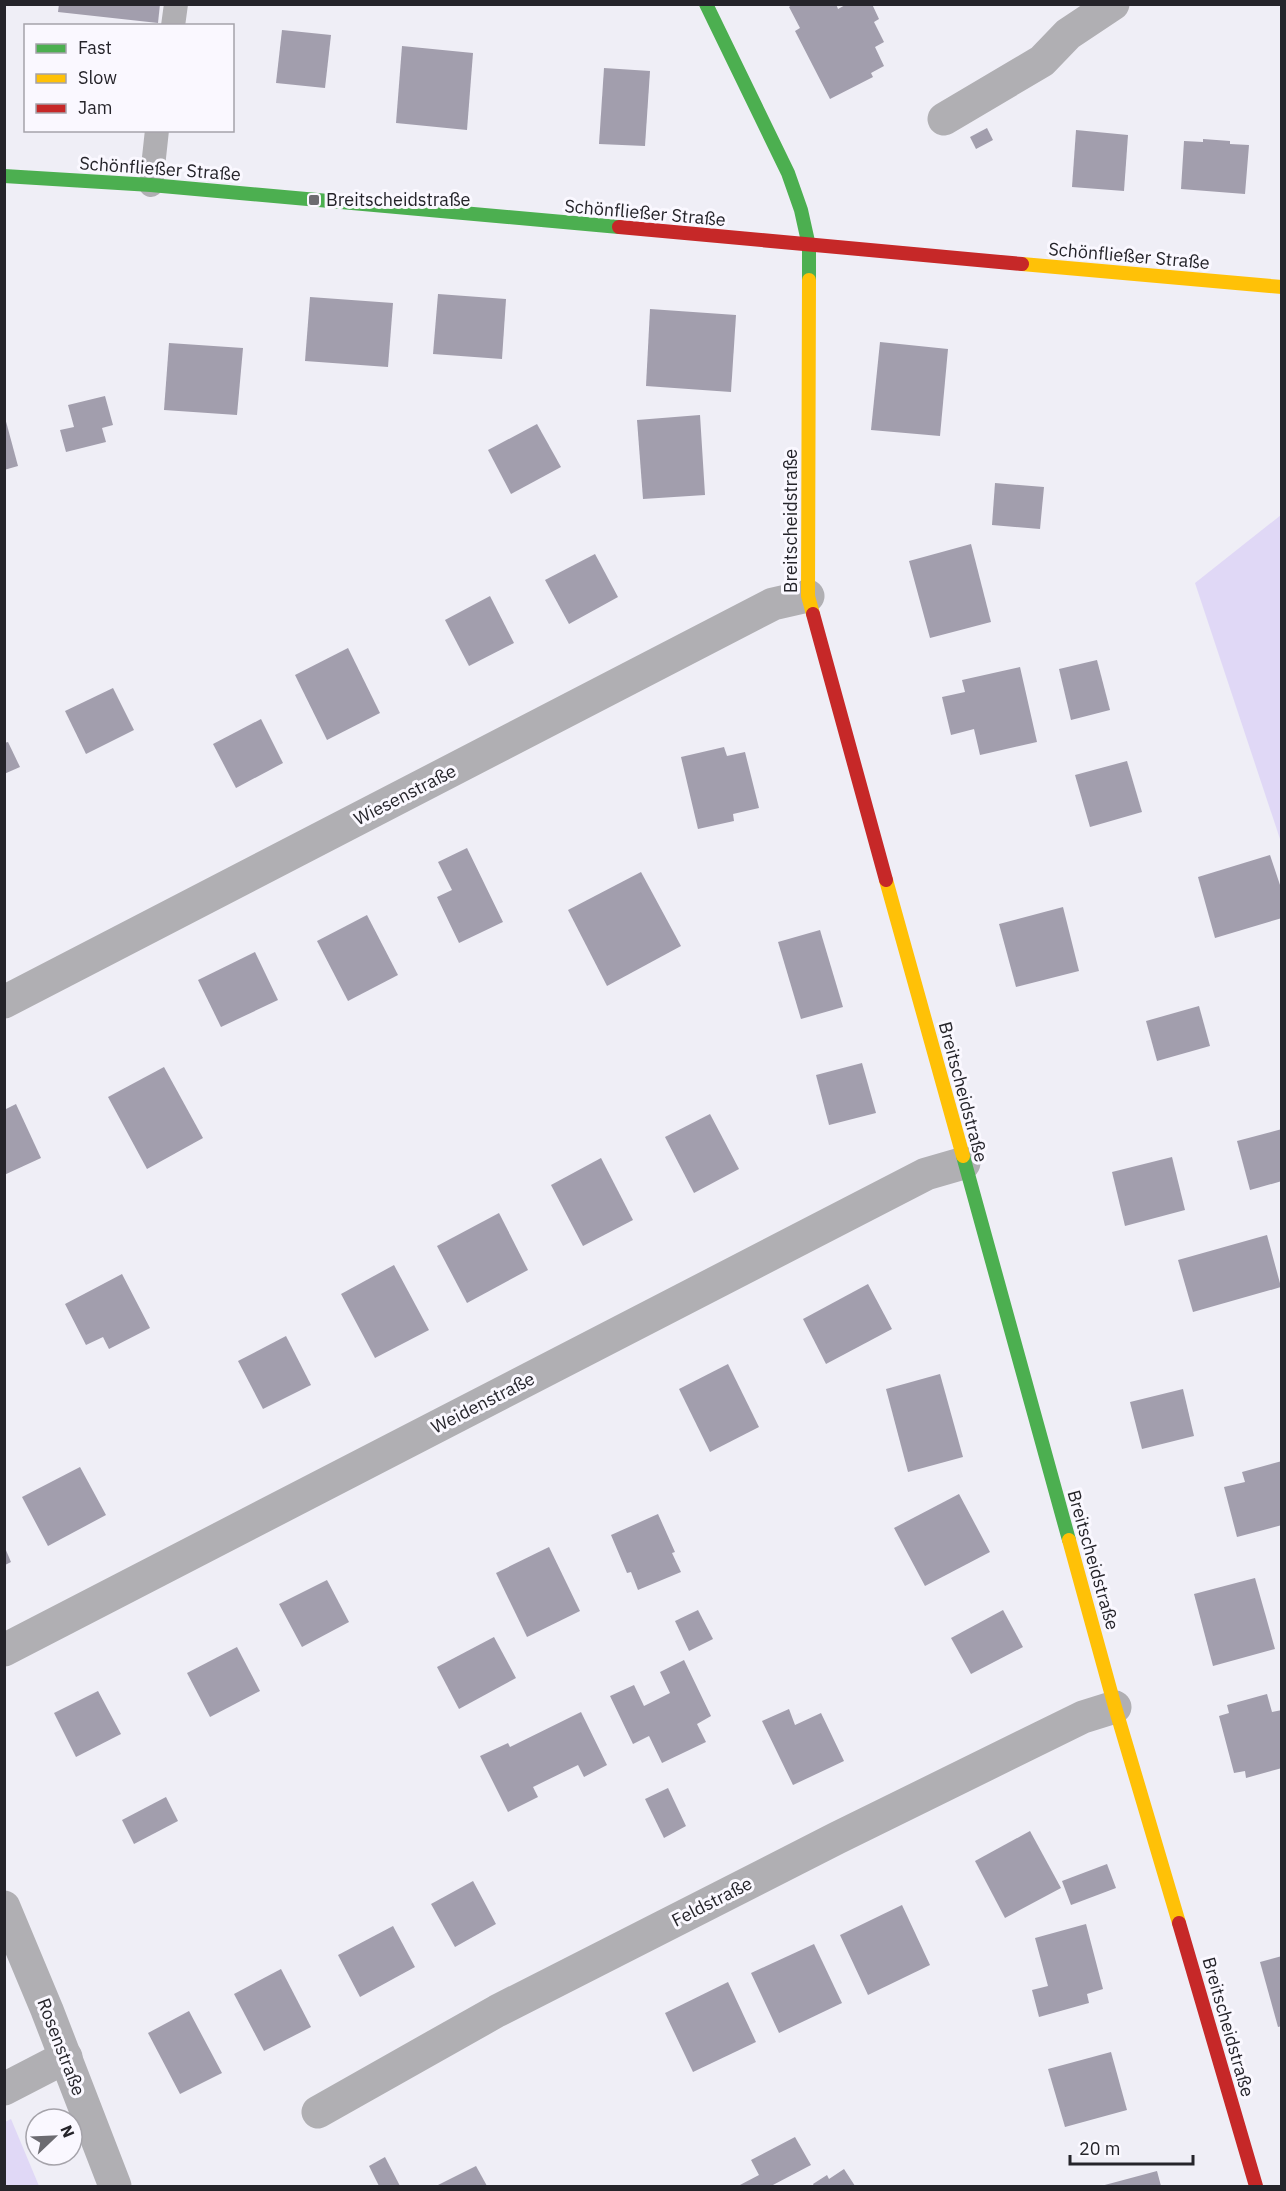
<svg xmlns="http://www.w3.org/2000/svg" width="1286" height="2191" viewBox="0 0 1286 2191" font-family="'IBM Plex Sans',sans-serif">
	<rect width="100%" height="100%" fill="#efeef6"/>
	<!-- green -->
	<g fill="#e0d8f6">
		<path d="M 1281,515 L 1281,842 L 1195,583 Z"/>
		<path d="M 11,2119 L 39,2186 L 5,2186 L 5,2122 Z"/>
	</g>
	<!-- building -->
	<g fill="#a29ead">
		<path d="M 59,4 L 160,4 L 158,23 L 58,12 Z"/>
		<path d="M 793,4 L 836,4 L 838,9 L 847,4 L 872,4 L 879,19 L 874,22 L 884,42 L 875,47 L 884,66 L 871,73 L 873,77 L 830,99 L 795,31 L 800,28 L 789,7 Z"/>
		<path d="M 282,30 L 331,35 L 325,88 L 276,83 Z"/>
		<path d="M 402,46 L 473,53 L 467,130 L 396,123 Z"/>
		<path d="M 604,68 L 650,71 L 645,146 L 599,144 Z"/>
		<path d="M 987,128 L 993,140 L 976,149 L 970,137 Z"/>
		<path d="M 1076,130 L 1128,135 L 1124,191 L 1072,187 Z"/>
		<path d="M 1203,139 L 1230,141 L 1230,144 L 1249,145 L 1245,194 L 1181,189 L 1184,141 L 1203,142 Z"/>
		<path d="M 438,294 L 506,299 L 502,359 L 433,354 Z"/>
		<path d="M 310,297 L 393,303 L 388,367 L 305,361 Z"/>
		<path d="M 650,309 L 736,315 L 731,392 L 646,386 Z"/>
		<path d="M 880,342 L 948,349 L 940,436 L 871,430 Z"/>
		<path d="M 169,343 L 243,348 L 237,415 L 164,410 Z"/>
		<path d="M 105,396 L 113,425 L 102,428 L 106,442 L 66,452 L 60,430 L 74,427 L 68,405 Z"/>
		<path d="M 4,414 L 18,466 L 4,470 Z"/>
		<path d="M 700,415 L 705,495 L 643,499 L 637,420 Z"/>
		<path d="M 537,424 L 561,467 L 511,494 L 488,450 Z"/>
		<path d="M 995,483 L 1044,487 L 1040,529 L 992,525 Z"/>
		<path d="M 971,544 L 991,622 L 930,638 L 909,561 Z"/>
		<path d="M 595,554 L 618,597 L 569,624 L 545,580 Z"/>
		<path d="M 490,596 L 514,643 L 469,666 L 445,620 Z"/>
		<path d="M 348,648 L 380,713 L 327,740 L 295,675 Z"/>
		<path d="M 1097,660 L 1110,710 L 1071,720 L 1059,669 Z"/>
		<path d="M 1020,667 L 1037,742 L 980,755 L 974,729 L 951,735 L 942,697 L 965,692 L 962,680 Z"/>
		<path d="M 113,688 L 134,730 L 86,754 L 65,711 Z"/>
		<path d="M 261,719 L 283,763 L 236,788 L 213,744 Z"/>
		<path d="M 8,742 L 20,767 L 4,774 L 4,743 Z"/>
		<path d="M 724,747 L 727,756 L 745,752 L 759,808 L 733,814 L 734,821 L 698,829 L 681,757 Z"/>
		<path d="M 1127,761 L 1142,812 L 1090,827 L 1075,775 Z"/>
		<path d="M 467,848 L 503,922 L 459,943 L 437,897 L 452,890 L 438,862 Z"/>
		<path d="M 1270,855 L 1282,891 L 1282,918 L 1215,938 L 1198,877 Z"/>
		<path d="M 641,872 L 681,946 L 607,986 L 568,910 Z"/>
		<path d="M 1063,907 L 1079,971 L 1016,987 L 999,924 Z"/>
		<path d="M 367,915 L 398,975 L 348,1001 L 317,941 Z"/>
		<path d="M 820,930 L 843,1007 L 801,1019 L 778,942 Z"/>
		<path d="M 255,952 L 278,1000 L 221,1027 L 198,980 Z"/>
		<path d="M 1199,1006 L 1210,1046 L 1157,1061 L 1146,1021 Z"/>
		<path d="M 862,1063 L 876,1113 L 829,1125 L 816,1075 Z"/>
		<path d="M 164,1067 L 203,1138 L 147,1169 L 108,1097 Z"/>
		<path d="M 16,1104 L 41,1158 L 4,1175 L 4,1110 Z"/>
		<path d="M 710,1114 L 739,1169 L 694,1193 L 665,1137 Z"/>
		<path d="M 1282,1129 L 1282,1181 L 1250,1190 L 1237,1141 Z"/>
		<path d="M 1172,1157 L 1185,1210 L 1125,1226 L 1112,1172 Z"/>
		<path d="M 601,1158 L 633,1220 L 583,1246 L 551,1185 Z"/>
		<path d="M 499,1213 L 528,1270 L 467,1303 L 437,1246 Z"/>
		<path d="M 1267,1235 L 1281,1287 L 1193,1312 L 1178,1260 Z"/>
		<path d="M 394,1265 L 429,1330 L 375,1358 L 341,1294 Z"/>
		<path d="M 122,1274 L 150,1328 L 109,1349 L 103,1337 L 86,1345 L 65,1304 Z"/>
		<path d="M 868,1284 L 892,1329 L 826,1364 L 803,1319 Z"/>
		<path d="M 286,1336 L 311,1385 L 263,1409 L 238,1361 Z"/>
		<path d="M 728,1364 L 759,1427 L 710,1452 L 679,1389 Z"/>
		<path d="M 940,1374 L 963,1457 L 908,1472 L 886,1389 Z"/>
		<path d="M 1183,1389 L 1194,1436 L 1142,1449 L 1130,1402 Z"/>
		<path d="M 1282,1461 L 1282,1525 L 1237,1537 L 1224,1487 L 1245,1482 L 1242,1472 Z"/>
		<path d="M 80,1467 L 106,1515 L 48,1546 L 22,1497 Z"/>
		<path d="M 959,1494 L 990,1552 L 925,1586 L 894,1528 Z"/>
		<path d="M 658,1514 L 675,1552 L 672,1553 L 681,1572 L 638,1590 L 631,1572 L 627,1573 L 611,1535 Z"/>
		<path d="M 549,1547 L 580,1611 L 527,1637 L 496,1573 Z"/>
		<path d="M 5,1548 L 11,1562 L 5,1565 Z"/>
		<path d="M 1255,1578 L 1275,1649 L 1213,1666 L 1194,1594 Z"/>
		<path d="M 327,1580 L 349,1622 L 302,1647 L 279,1604 Z"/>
		<path d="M 698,1610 L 713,1639 L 689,1651 L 675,1621 Z"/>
		<path d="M 1003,1610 L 1023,1647 L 971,1674 L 951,1638 Z"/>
		<path d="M 494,1637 L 516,1678 L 459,1709 L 437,1667 Z"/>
		<path d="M 237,1647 L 260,1691 L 210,1717 L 187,1673 Z"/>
		<path d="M 684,1660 L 711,1716 L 697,1724 L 706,1742 L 662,1763 L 649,1736 L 633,1744 L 610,1696 L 634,1685 L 644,1706 L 670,1693 L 660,1672 Z"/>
		<path d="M 98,1691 L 121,1734 L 76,1757 L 54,1713 Z"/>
		<path d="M 1267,1694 L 1272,1712 L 1282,1710 L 1282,1768 L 1246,1778 L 1245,1771 L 1234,1773 L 1219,1716 L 1229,1713 L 1227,1705 Z"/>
		<path d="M 789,1709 L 795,1725 L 821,1713 L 844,1761 L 793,1785 L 762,1721 Z"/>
		<path d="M 581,1712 L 607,1765 L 584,1777 L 578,1765 L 533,1787 L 538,1797 L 508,1812 L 480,1756 L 508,1743 L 510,1747 L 512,1746 Z"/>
		<path d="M 668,1788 L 686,1826 L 664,1838 L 645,1799 Z"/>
		<path d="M 166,1797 L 178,1821 L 134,1844 L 122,1820 Z"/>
		<path d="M 1030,1831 L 1061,1888 L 1005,1918 L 975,1861 Z"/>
		<path d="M 1107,1864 L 1116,1888 L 1071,1905 L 1062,1881 Z"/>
		<path d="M 473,1881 L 496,1924 L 455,1947 L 431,1904 Z"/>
		<path d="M 902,1905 L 930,1965 L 868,1995 L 840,1935 Z"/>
		<path d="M 1086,1924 L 1103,1989 L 1087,1994 L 1089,2003 L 1039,2017 L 1032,1990 L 1048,1986 L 1035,1938 Z"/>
		<path d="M 393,1926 L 415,1967 L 360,1997 L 338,1955 Z"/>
		<path d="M 814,1944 L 842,2003 L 779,2033 L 751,1973 Z"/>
		<path d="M 1282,1956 L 1282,2026 L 1278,2027 L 1260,1962 Z"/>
		<path d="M 281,1969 L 311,2027 L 264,2051 L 234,1994 Z"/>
		<path d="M 728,1982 L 756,2042 L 693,2072 L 665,2013 Z"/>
		<path d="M 189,2011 L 222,2073 L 180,2094 L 148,2033 Z"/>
		<path d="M 1111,2052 L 1127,2110 L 1065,2127 L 1048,2069 Z"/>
		<path d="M 795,2137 L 811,2165 L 771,2186 L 738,2186 L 759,2175 L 751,2160 Z"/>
		<path d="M 385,2157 L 400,2186 L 379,2186 L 369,2166 Z"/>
		<path d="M 476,2166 L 487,2186 L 436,2186 Z"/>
		<path d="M 844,2169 L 855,2186 L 814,2186 L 813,2184 L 827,2175 L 829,2179 Z"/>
		<path d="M 1157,2171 L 1161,2186 L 1101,2186 Z"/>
	</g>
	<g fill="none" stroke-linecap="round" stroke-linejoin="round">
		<!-- lane -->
		<g stroke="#b0afb3" stroke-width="24">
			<path d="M 173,26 L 176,4"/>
			<path d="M 151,185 L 157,130"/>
		</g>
		<!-- street -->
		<g stroke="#b0afb3" stroke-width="33">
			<path d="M 944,119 L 1042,61 L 1068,34 L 1113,4"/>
			<path d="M 4,1002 L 773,604 L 808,596"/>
			<path d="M 4,1650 L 926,1174 L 964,1163"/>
			<path d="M 4,1907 L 47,2010 L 115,2186"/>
			<path d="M 4,2089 L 66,2057"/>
			<path d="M 318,2112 L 497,2011 L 837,1838 L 1083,1717 L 1115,1707"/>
		</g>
		<!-- fast -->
		<g stroke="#4caf50" stroke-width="14">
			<path d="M 706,4 L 788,173 L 801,210 L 809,246 L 809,280"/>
			<path d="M 4,176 L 151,185 L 619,227"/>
			<path d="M 963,1156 L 1069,1540"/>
		</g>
		<!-- slow -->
		<g stroke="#ffc107" stroke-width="14">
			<path d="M 1022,264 L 1282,287"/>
			<path d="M 809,280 L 808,596 L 813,614"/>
			<path d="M 886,880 L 963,1156"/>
			<path d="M 1069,1540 L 1115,1707 L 1179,1923"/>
		</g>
		<!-- jam -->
		<g stroke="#c62828" stroke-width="14">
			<path d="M 619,227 L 1022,264"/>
			<path d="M 813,614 L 886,880"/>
			<path d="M 1179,1923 L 1256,2186"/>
		</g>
	</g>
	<!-- markers -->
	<rect fill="#6c6b71" stroke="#faf8ff" stroke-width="2" x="308" y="194" width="12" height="12" rx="3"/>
	<g text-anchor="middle" stroke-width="6" stroke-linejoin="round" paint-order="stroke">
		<!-- street labels -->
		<g font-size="18" fill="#25242a" stroke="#faf8ff">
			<text transform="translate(160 169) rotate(4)" y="6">Schönfließer Straße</text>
			<text transform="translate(645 213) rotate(5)" y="6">Schönfließer Straße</text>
			<text transform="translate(1129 256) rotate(5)" y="6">Schönfließer Straße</text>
			<text transform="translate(791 521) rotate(-90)" y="6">Breitscheidstraße</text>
			<text transform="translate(405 795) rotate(-27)" y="6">Wiesenstraße</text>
			<text transform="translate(963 1092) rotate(75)" y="6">Breitscheidstraße</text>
			<text transform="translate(483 1403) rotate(-27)" y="6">Weidenstraße</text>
			<text transform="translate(1093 1560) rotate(74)" y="6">Breitscheidstraße</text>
			<text transform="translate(712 1902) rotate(-27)" y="6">Feldstraße</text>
			<text transform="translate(1228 2027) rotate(74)" y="6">Breitscheidstraße</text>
			<text transform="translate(61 2047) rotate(69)" y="6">Rosenstraße</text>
		</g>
		<!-- poi labels -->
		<g font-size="18" fill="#25242a" stroke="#faf8ff" text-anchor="start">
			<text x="326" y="206">Breitscheidstraße</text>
		</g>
	</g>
	<!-- border -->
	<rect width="1286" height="2191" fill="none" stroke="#25242a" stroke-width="12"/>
	<!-- legend -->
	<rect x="24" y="24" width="210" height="108" fill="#faf8ff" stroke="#a5a3aa" stroke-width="1.5"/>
	<rect x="36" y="44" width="30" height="9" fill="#4caf50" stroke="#a5a3aa" stroke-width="1.5"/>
	<text x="78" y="54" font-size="18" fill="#25242a">Fast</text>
	<rect x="36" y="74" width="30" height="9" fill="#ffc107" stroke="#a5a3aa" stroke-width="1.5"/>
	<text x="78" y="84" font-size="18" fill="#25242a">Slow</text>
	<rect x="36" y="104" width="30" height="9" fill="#c62828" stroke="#a5a3aa" stroke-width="1.5"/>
	<text x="78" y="114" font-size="18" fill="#25242a">Jam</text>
	<!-- north arrow -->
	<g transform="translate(54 2137) rotate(67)"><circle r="28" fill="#faf8ff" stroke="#a5a3aa" stroke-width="1.5"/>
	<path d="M0-4.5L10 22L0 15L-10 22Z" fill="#6c6b71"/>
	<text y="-9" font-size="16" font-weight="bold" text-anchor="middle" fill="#25242a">N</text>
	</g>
	<!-- scale -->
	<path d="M1070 2155v9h123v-9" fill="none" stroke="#25242a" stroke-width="3"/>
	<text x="1079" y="2155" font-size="18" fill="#25242a" stroke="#faf8ff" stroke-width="4.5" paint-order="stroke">20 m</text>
</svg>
